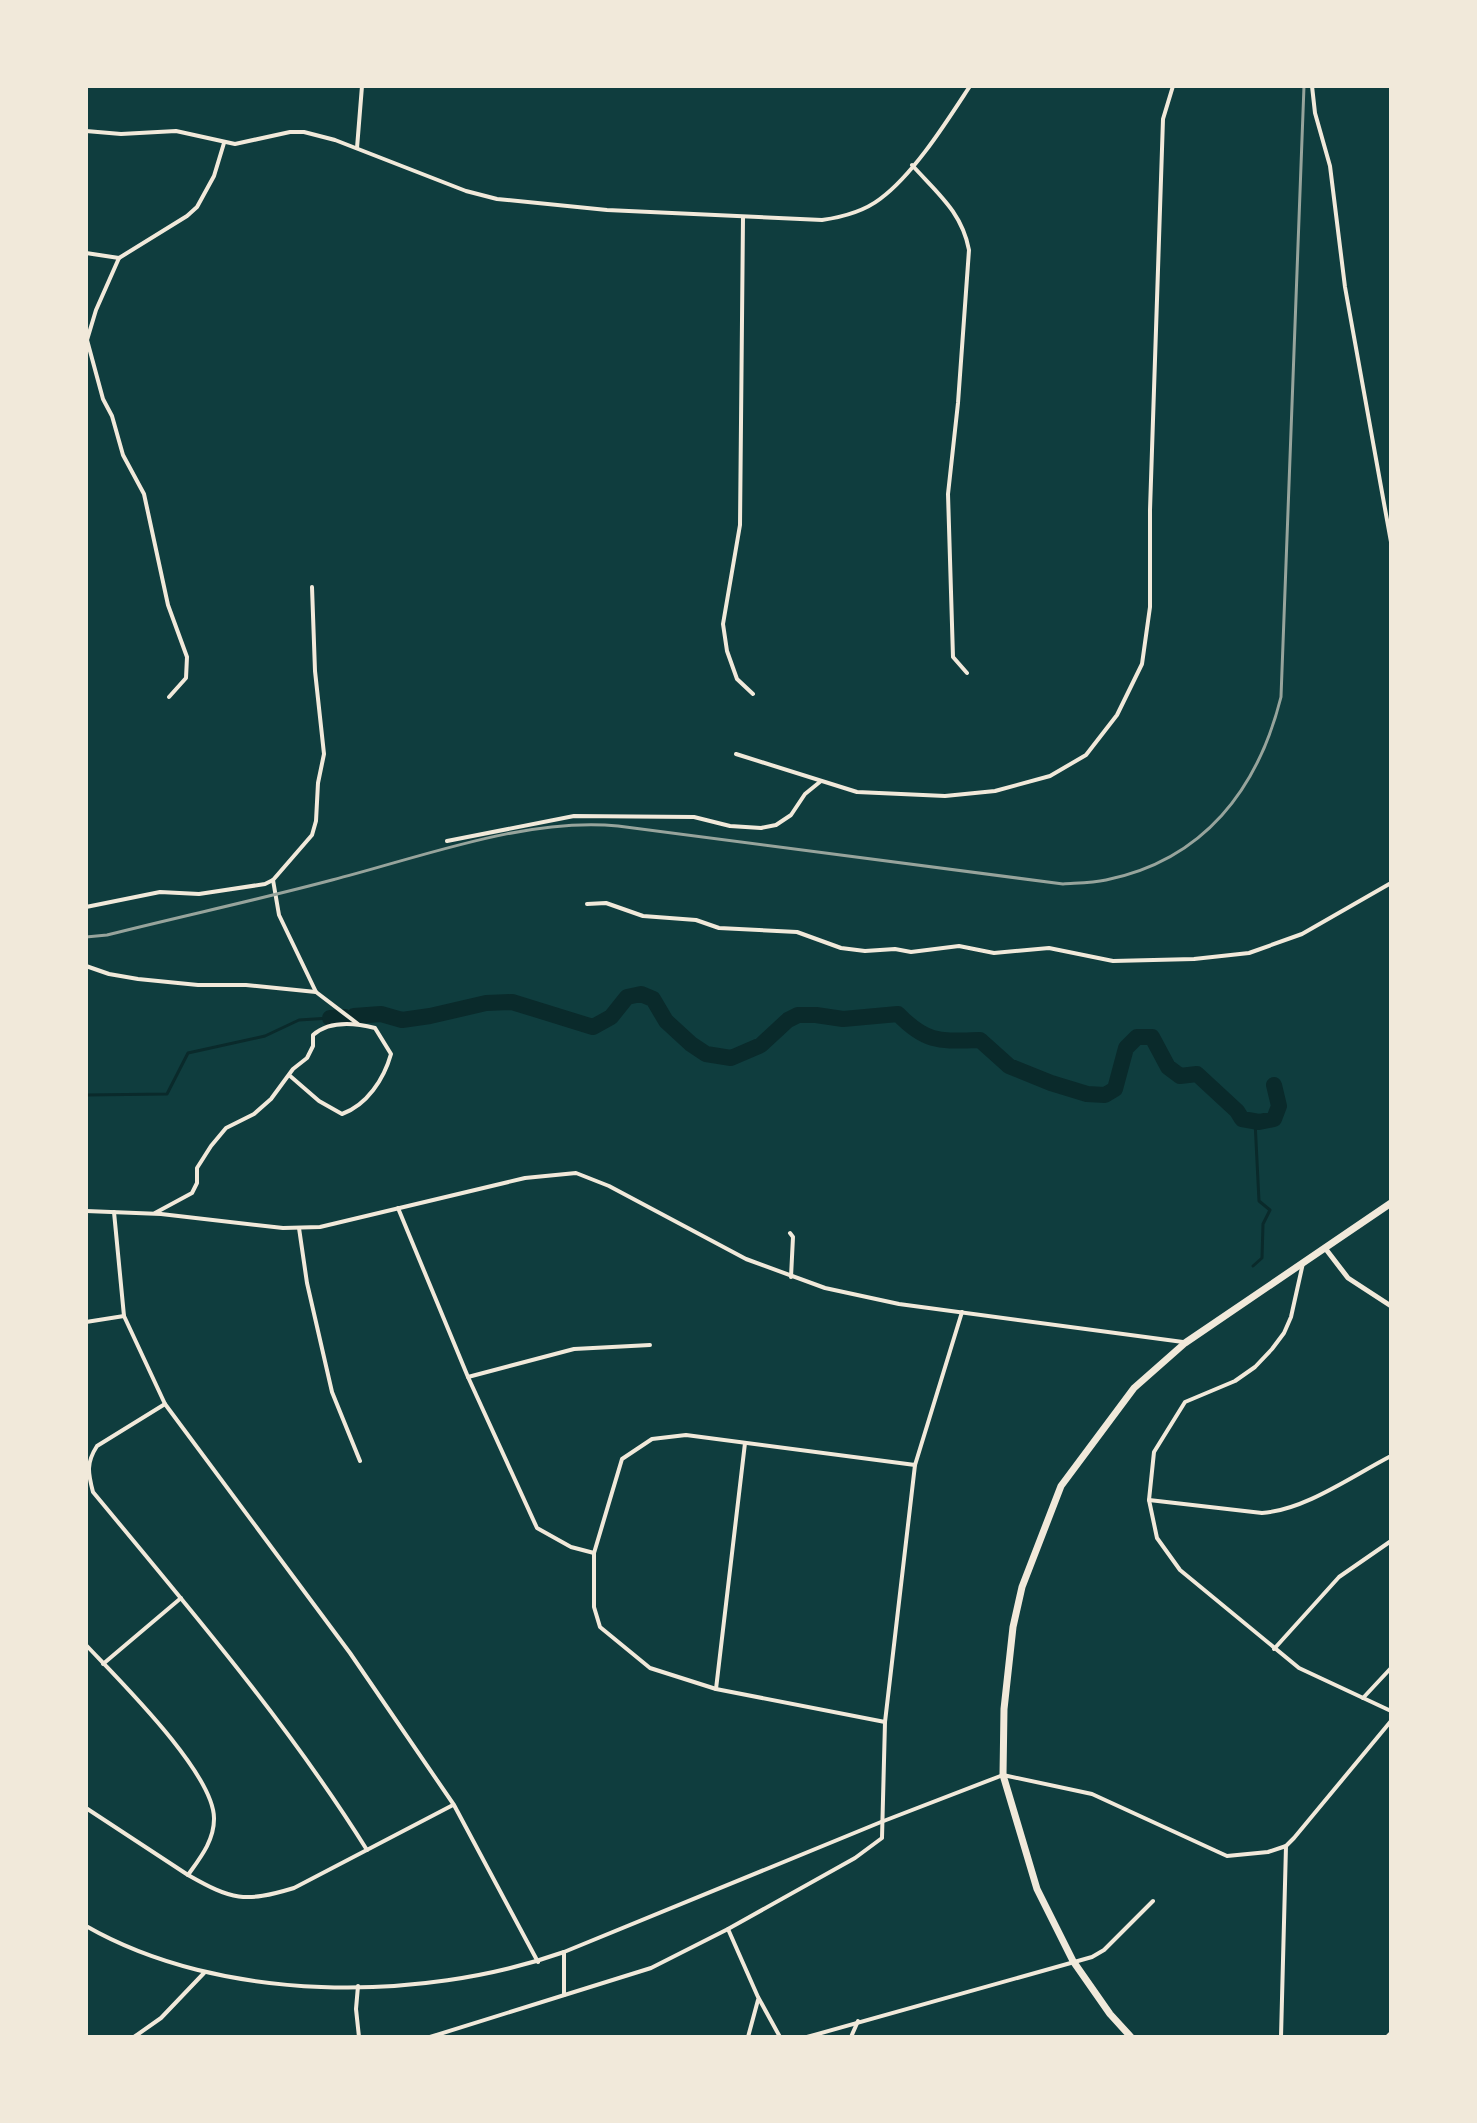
<svg xmlns="http://www.w3.org/2000/svg" width="1477" height="2123" viewBox="0 0 1477 2123" font-family="'Archivo Narrow',sans-serif">
	<rect width="100%" height="100%" fill="#0f3d3e"/>
	<g fill="none" stroke-linecap="round" stroke-linejoin="round">
		<!-- stream -->
		<g stroke="#0a2a2b" stroke-width="3">
			<path d="M 86,1095 L 167,1094 L 188,1053 L 265,1036 L 299,1020 L 330,1018"/>
			<path d="M 1253,1266 L 1262,1258 L 1263,1224 L 1270,1210 L 1259,1201 L 1255,1121"/>
		</g>
		<!-- river -->
		<g stroke="#0a2a2b" stroke-width="16">
			<path d="M 354,1016 L 381,1014 L 402,1020 L 430,1016 L 486,1003 L 512,1002 L 593,1027 L 611,1017 L 627,997 L 641,994 L 653,999 L 666,1021 L 691,1044 L 706,1054 L 731,1058 L 761,1045 L 788,1020 L 798,1015 L 816,1015 L 843,1019 L 898,1014 C 927,1044 941,1041 980,1040 L 1009,1066 L 1051,1083 L 1087,1094 L 1105,1095 L 1115,1089 L 1126,1048 L 1137,1037 L 1152,1037 L 1168,1067 L 1180,1076 L 1197,1074 L 1237,1111 L 1242,1119 L 1259,1122 L 1274,1119 L 1279,1106 L 1274,1085"/>
			<path d="M 330,1018 L 345,1017"/>
		</g>
		<!-- minor -->
		<g stroke="#f1e9da" stroke-width="4">
			<path d="M 1312,86 L 1315,113 L 1330,166 L 1345,287 L 1391,542"/>
			<path d="M 86,131 L 121,134 L 176,131 L 235,144 L 290,132 L 304,132 L 335,140 L 466,191 L 497,199 L 607,210 L 822,220 C 843,217 863,212 880,199 C 914,174 947,121 970,86"/>
			<path d="M 357,148 L 362,86"/>
			<path d="M 912,165 C 937,193 962,212 969,250 L 958,403 L 948,494 L 953,657 L 967,673"/>
			<path d="M 743,218 L 740,525 L 723,624 L 727,651 L 737,679 L 753,694"/>
			<path d="M 86,253 L 119,258 L 187,216 L 197,207 L 214,176 L 224,143"/>
			<path d="M 119,258 L 96,310 L 87,340 L 103,399 L 112,416 L 123,455 L 144,494 L 168,605 L 187,657 L 186,678 L 169,697"/>
			<path d="M 736,754 L 857,792 L 945,796 L 995,791 L 1050,776 L 1086,755 L 1117,715 L 1142,664 L 1150,607 L 1150,510 L 1163,119 L 1173,86"/>
			<path d="M 447,841 L 574,816 L 694,817 L 730,826 L 761,828 L 776,825 L 791,815 L 805,794 L 821,781"/>
			<path d="M 273,880 L 279,915 L 316,992"/>
			<path d="M 587,904 L 606,903 L 643,916 L 696,920 L 719,928 L 797,932 L 841,948 L 865,951 L 895,949 L 911,952 L 959,946 L 994,953 L 1049,948 L 1113,961 L 1194,959 L 1249,953 L 1302,934 L 1391,883"/>
			<path d="M 86,907 L 160,892 L 199,894 L 265,884 L 273,880 L 312,835 L 316,821 L 318,783 L 324,754 L 315,671 L 312,587"/>
			<path d="M 86,966 L 109,974 L 138,979 L 198,985 L 246,985 L 316,992 L 358,1024"/>
			<path d="M 398,1208 L 468,1377 L 537,1528 L 571,1547 L 594,1553"/>
			<path d="M 86,1211 L 161,1214 L 283,1228 L 320,1227 L 525,1178 L 576,1173 L 609,1186 L 746,1259 L 825,1288 L 899,1304 L 1183,1342"/>
			<path d="M 114,1212 L 124,1316 L 165,1404 L 350,1653 L 454,1805 L 538,1962"/>
			<path d="M 155,1213 L 192,1193 L 197,1183 L 197,1168 L 211,1146 L 226,1128 L 254,1114 L 271,1099 L 293,1069 L 307,1058 L 313,1046 L 313,1035 C 329,1021 355,1023 375,1028 L 391,1054 C 384,1079 367,1105 342,1114 L 319,1101 L 289,1075"/>
			<path d="M 299,1228 L 307,1283 L 332,1392 L 360,1461"/>
			<path d="M 790,1233 L 793,1237 L 791,1277"/>
			<path d="M 1303,1263 L 1291,1317 L 1284,1333 L 1272,1349 L 1255,1367 L 1235,1381 L 1185,1402 L 1154,1452 L 1149,1500 L 1157,1538 L 1180,1570 L 1299,1668 L 1391,1711"/>
			<path d="M 86,1322 L 124,1316"/>
			<path d="M 468,1377 L 574,1349 L 650,1345"/>
			<path d="M 165,1404 L 97,1446 C 86,1463 88,1473 93,1492 C 189,1608 287,1722 367,1850"/>
			<path d="M 1149,1500 L 1262,1513 C 1305,1510 1352,1476 1391,1456"/>
			<path d="M 86,1645 C 118,1679 215,1774 214,1819 C 214,1841 200,1858 188,1875 C 232,1900 244,1903 294,1888 L 453,1805"/>
			<path d="M 1274,1649 L 1339,1577 L 1391,1541"/>
			<path d="M 103,1664 L 181,1598"/>
			<path d="M 716,1689 L 745,1443"/>
			<path d="M 1363,1698 L 1391,1668"/>
			<path d="M 885,1722 L 716,1689 L 650,1668 L 600,1627 L 594,1607 L 594,1553 L 622,1459 L 652,1439 L 686,1435 L 915,1465 L 962,1312"/>
			<path d="M 86,1808 L 188,1875"/>
			<path d="M 86,1926 C 220,2003 420,2003 564,1952 L 881,1822 L 1003,1775 L 1092,1794 L 1227,1856 L 1268,1852 L 1286,1846 L 1294,1838 L 1391,1721"/>
			<path d="M 728,1929 L 758,1997 L 780,2037"/>
			<path d="M 358,1986 L 356,2009 L 359,2037"/>
			<path d="M 564,1995 L 564,1952"/>
			<path d="M 134,2037 L 161,2018 L 204,1973"/>
			<path d="M 430,2037 L 651,1968 L 728,1929 L 855,1858 L 882,1838 L 885,1722 L 915,1465"/>
			<path d="M 748,2037 L 758,2000"/>
			<path d="M 807,2037 L 1092,1957 L 1104,1950 L 1153,1901"/>
			<path d="M 851,2037 L 858,2021"/>
			<path d="M 1281,2037 L 1286,1846"/>
			<path d="M 1387,2037 L 1391,2033"/>
		</g>
		<!-- tertiary -->
		<path stroke="#f1e9da" stroke-width="5" d="M 1325,1248 L 1348,1278 L 1391,1306"/>
		<!-- primary -->
		<path stroke="#f1e9da" stroke-width="7" d="M 1131,2037 L 1110,2014 L 1073,1961 L 1037,1889 L 1003,1775 L 1004,1709 L 1013,1627 L 1022,1587 L 1061,1486 L 1134,1388 L 1185,1343 L 1391,1203"/>
		<!-- rail -->
		<path stroke="#97a49c" stroke-width="3" d="M 86,937 L 107,935 C 182,916 257,900 332,880 C 422,857 526,817 618,826 L 1063,884 C 1077,883 1092,883 1106,880 C 1204,860 1258,789 1281,697 L 1304,86"/>
	</g>
	<!-- border -->
	<rect width="1477" height="2123" fill="none" stroke="#f1e9da" stroke-width="176"/>
</svg>
